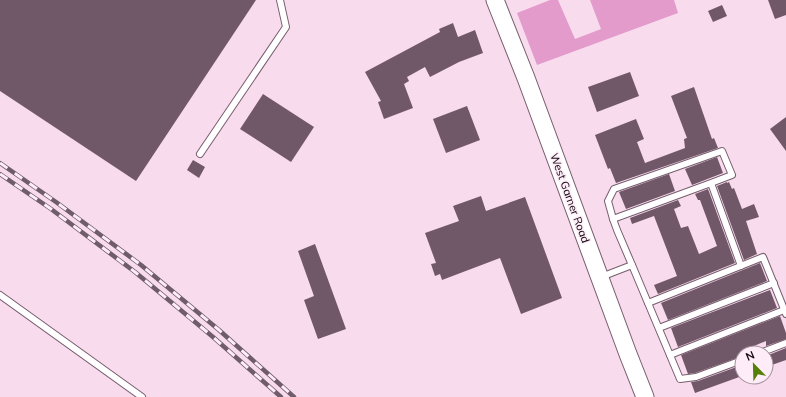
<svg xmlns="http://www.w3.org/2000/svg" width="786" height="397" viewBox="0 0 786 397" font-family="Mulish,sans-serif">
	<rect width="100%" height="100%" fill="#f9dbee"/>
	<!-- forest -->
	<path fill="#e29bcb" d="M 550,0 L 558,0 L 575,39 L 601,29 L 590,0 L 674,0 L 678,13 L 537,65 L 517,13 Z"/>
	<!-- building -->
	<g fill="#715869">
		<path d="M 0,0 L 256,0 L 136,181 L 0,91 Z"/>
		<path d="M 768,0 L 786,0 L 786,15 L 775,19 Z"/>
		<path d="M 722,5 L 727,16 L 713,22 L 708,11 Z"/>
		<path d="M 453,23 L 458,37 L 475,30 L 483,53 L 459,62 L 430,77 L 425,67 L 407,77 L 409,81 L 404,84 L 413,108 L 384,119 L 378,102 L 381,101 L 365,72 L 440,32 L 439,29 Z"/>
		<path d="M 630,72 L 639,96 L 597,112 L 588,87 Z"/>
		<path d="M 694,87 L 712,139 L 714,138 L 718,148 L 616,183 L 610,168 L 608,169 L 595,135 L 636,119 L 644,139 L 637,142 L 645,163 L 685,148 L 684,139 L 687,138 L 671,96 Z"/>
		<path d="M 263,94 L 314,127 L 291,162 L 240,129 Z"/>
		<path d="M 467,106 L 480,140 L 446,153 L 433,119 Z"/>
		<path d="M 786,117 L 786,151 L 770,129 Z"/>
		<path d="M 717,157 L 723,173 L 692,185 L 685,169 Z"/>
		<path d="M 193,160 L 205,167 L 199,178 L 187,170 Z"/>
		<path d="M 669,174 L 675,191 L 626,209 L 619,192 Z"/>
		<path d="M 727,182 L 727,183 L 729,182 L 732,189 L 734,188 L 742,209 L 754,204 L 759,217 L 746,221 L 757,254 L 744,260 L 717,186 Z"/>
		<path d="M 708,189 L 735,263 L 658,294 L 654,285 L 677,276 L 654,216 L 632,224 L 630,218 L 678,200 L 681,206 L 674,209 L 681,228 L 688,226 L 699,254 L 717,246 L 700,200 L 698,200 L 695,194 Z"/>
		<path d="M 481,196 L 486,211 L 525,197 L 562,298 L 521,314 L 500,258 L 442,280 L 440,274 L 435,276 L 431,264 L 436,263 L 425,233 L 459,221 L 453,206 Z"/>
		<path d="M 315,244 L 346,329 L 318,339 L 304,300 L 314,296 L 298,251 Z"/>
		<path d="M 760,263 L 767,281 L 668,320 L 661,303 Z"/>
		<path d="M 770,290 L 777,308 L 678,347 L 671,328 Z"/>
		<path d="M 780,316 L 786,333 L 786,339 L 766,346 L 766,341 L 742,351 L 742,356 L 695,373 L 688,374 L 681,355 Z"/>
		<path d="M 786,348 L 786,360 L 766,367 L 766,356 Z"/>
		<path d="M 742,365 L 742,376 L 695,393 L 691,382 L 698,381 Z"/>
	</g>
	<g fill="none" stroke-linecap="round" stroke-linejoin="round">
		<defs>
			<g id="service">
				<path d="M 200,154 L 286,27 L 280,0"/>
				<path d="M 711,183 L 732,175 L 722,151 L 614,189 L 608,201 L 613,219 L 711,183 L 741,266"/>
				<path d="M 613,219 L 617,230 L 632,265"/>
				<path d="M 601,277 L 632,265 L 680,379 L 696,377 L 742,360"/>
				<path d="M 0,295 L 142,397"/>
				<path d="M 648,303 L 763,257 L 786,314"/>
				<path d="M 659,328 L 774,283"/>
				<path d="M 760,353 L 786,343"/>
				<path d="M 670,355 L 784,310"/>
			</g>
			<path id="secondary" d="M 495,0 L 526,78 L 628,354 L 645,397"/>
		</defs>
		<!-- service casing -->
		<use href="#service" stroke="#775e6e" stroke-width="8"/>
		<!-- secondary casing -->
		<use href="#secondary" stroke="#775e6e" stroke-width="19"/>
		<!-- service -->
		<use href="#service" stroke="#fff" stroke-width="6"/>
		<!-- secondary -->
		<use href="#secondary" stroke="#fff" stroke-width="17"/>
		<defs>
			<g id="rail">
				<path d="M 0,163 L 56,202 L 141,265 L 219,330 L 294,397"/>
				<path d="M 0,174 L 51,209 L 135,272 L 213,337 L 281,397"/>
			</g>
		</defs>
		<!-- rail casing -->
		<use href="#rail" stroke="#6f5d69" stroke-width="4.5"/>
		<!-- rail -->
		<use href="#rail" stroke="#feedf8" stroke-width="3" stroke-dasharray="9" stroke-linecap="butt"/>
	</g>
	<g text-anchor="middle" stroke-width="3" stroke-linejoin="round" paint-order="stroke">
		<!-- street labels -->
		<g font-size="11" fill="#12080f" stroke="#feedf8">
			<text transform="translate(570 198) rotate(70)" y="4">West Garner Road</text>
		</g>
	</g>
	<!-- north arrow -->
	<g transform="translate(754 365) rotate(337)"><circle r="19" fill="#feedf8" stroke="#a0919b"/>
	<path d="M0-3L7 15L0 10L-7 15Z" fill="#548007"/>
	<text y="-6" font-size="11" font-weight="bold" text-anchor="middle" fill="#12080f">N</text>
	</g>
</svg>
